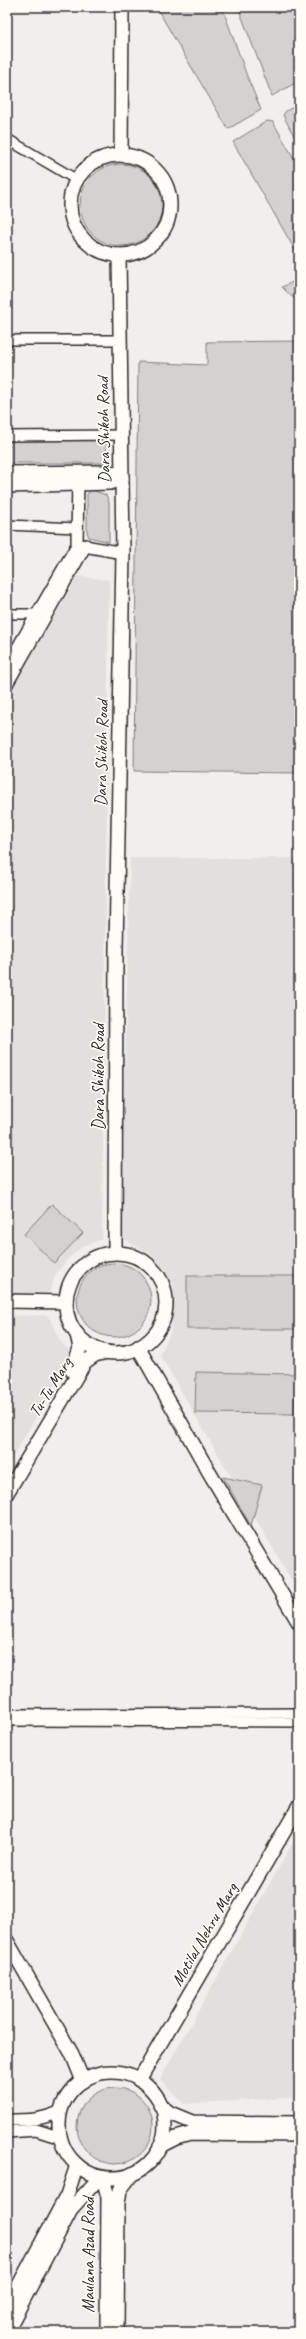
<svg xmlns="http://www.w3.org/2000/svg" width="306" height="2339" viewBox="0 0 306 2339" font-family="Caveat,sans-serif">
	<rect width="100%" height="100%" fill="#f0efeb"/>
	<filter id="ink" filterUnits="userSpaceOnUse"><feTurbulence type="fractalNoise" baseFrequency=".025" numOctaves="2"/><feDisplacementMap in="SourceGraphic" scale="8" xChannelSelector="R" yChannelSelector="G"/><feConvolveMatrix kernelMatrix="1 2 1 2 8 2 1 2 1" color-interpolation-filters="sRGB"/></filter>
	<g filter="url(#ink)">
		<!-- built -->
		<g fill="#e1e0dc">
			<path d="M 78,576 L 109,580 L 102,1239 L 83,1246 L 67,1260 L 55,1276 L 49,1293 L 7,1293 L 7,697 Z"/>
			<path d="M 130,858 L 299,858 L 299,1593 L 160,1355 L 171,1331 L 172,1283 L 151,1255 L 121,1237 Z"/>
			<path d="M 48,1315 L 60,1341 L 73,1354 L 7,1467 L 7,1316 Z"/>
			<path d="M 299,1832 L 299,2097 L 184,2104 L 160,2079 Z"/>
		</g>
		<!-- green -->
		<g fill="#d3d2cf" stroke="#7f7e7d">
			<path d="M 156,7 L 222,7 L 247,76 L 261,110 L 228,129 Z"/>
			<path d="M 238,7 L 299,7 L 299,81 L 272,96 Z"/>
			<path d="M 299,104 L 299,146 L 283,115 L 286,111 Z"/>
			<path d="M 267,121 L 273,122 L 299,167 L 299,257 L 233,142 Z"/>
			<circle cx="121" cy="205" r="41"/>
			<path d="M 299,279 L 299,298 L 292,297 L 282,287 Z"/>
			<path d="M 299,341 L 299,773 L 134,771 L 138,362 L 207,365 L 207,342 Z"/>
			<path d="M 60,440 L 106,441 L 107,463 L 7,463 L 7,441 Z"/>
			<path d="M 92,490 L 106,495 L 109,502 L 109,542 L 89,537 L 87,532 L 87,494 Z"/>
			<path d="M 52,1204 L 83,1233 L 54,1263 L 24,1234 Z"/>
			<circle cx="114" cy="1300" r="37"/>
			<rect x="187" y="1276" width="112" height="53"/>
			<path d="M 196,1372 L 295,1374 L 294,1414 L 195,1413 Z"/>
			<path d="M 223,1477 L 262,1485 L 251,1526 Z"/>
			<circle cx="115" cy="2126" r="38"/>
		</g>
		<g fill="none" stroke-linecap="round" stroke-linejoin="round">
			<defs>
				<g id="minor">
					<path d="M 7,139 L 77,180"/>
					<path d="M 7,340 L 120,340"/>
					<path d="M 7,436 L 122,435"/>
					<path d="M 7,525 L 77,528"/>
					<path d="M 7,614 L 37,614"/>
					<path d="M 7,1714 L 299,1713"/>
					<path d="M 7,1721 L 299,1722"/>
				</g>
				<g id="tertiary">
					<path d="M 79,545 L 123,553"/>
					<path d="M 7,666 L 77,545 L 78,475"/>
					<path d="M 7,684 L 86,545"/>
					<path d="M 7,2120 C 27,2120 43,2120 61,2111"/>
					<path d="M 7,2132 L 36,2130 L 61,2138"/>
				</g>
				<g id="secondary">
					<path d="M 121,155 L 122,7"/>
					<circle cx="120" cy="205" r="50"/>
					<path d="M 7,473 L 110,472 L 122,478 L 110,483 L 7,486"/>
					<path d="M 115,1252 L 116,950 L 123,553 L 119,255"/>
					<circle cx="116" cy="1303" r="50"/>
					<path d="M 7,1301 L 66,1302"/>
					<path d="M 138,1347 L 209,1472 L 299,1623"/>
					<path d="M 72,1371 L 80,1348 L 77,1334"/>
					<path d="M 7,1493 L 85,1362 L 95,1355 L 107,1352"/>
					<path d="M 7,1941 L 72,2054 L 83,2081"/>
					<circle cx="112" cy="2125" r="53"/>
					<path d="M 139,2080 L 299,1806"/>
					<path d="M 160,2105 L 170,2113 L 192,2122 L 299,2123"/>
					<path d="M 160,2146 L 176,2138 L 190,2134 L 299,2135"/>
					<path d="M 103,2178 L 108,2197 L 107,2332"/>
					<path d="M 7,2307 L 67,2195 L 77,2165"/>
					<path d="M 7,2331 L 72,2208 L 100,2177"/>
					<path d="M 117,2332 L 118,2203 L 120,2190 L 132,2174"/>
				</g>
			</defs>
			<!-- minor casing -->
			<use href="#minor" stroke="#2b2b2b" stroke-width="12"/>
			<!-- tertiary casing -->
			<use href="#tertiary" stroke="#2b2b2b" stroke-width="14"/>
			<!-- secondary casing -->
			<use href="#secondary" stroke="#2b2b2b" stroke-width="16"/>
			<!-- minor -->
			<use href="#minor" stroke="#fdfcf7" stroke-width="9"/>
			<!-- tertiary -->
			<use href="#tertiary" stroke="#fdfcf7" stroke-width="11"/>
			<!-- secondary -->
			<use href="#secondary" stroke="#fdfcf7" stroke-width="13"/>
		</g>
	</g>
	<g text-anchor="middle" stroke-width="3.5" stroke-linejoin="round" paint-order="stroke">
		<!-- street labels -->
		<g font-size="17" fill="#2b2b2b" stroke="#fdfcf7">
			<text transform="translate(103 430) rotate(-91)" y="6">Dara Shikoh Road</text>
			<text transform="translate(101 753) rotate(-89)" y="6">Dara Shikoh Road</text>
			<text transform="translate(98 1077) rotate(-90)" y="6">Dara Shikoh Road</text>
			<text transform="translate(50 1387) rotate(-58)" y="6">Tu-Tu Marg</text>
			<text transform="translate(204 1934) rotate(-60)" y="6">Motilal Nehru Marg</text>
			<text transform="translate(88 2255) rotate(-90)" y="6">Maulana Azad Road</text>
		</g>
	</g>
	<!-- margin -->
	<rect width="306" height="2339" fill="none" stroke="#fdfcf7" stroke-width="24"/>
	<rect x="12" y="12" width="282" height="2315" fill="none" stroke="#2b2b2b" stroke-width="1.5" filter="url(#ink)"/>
</svg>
